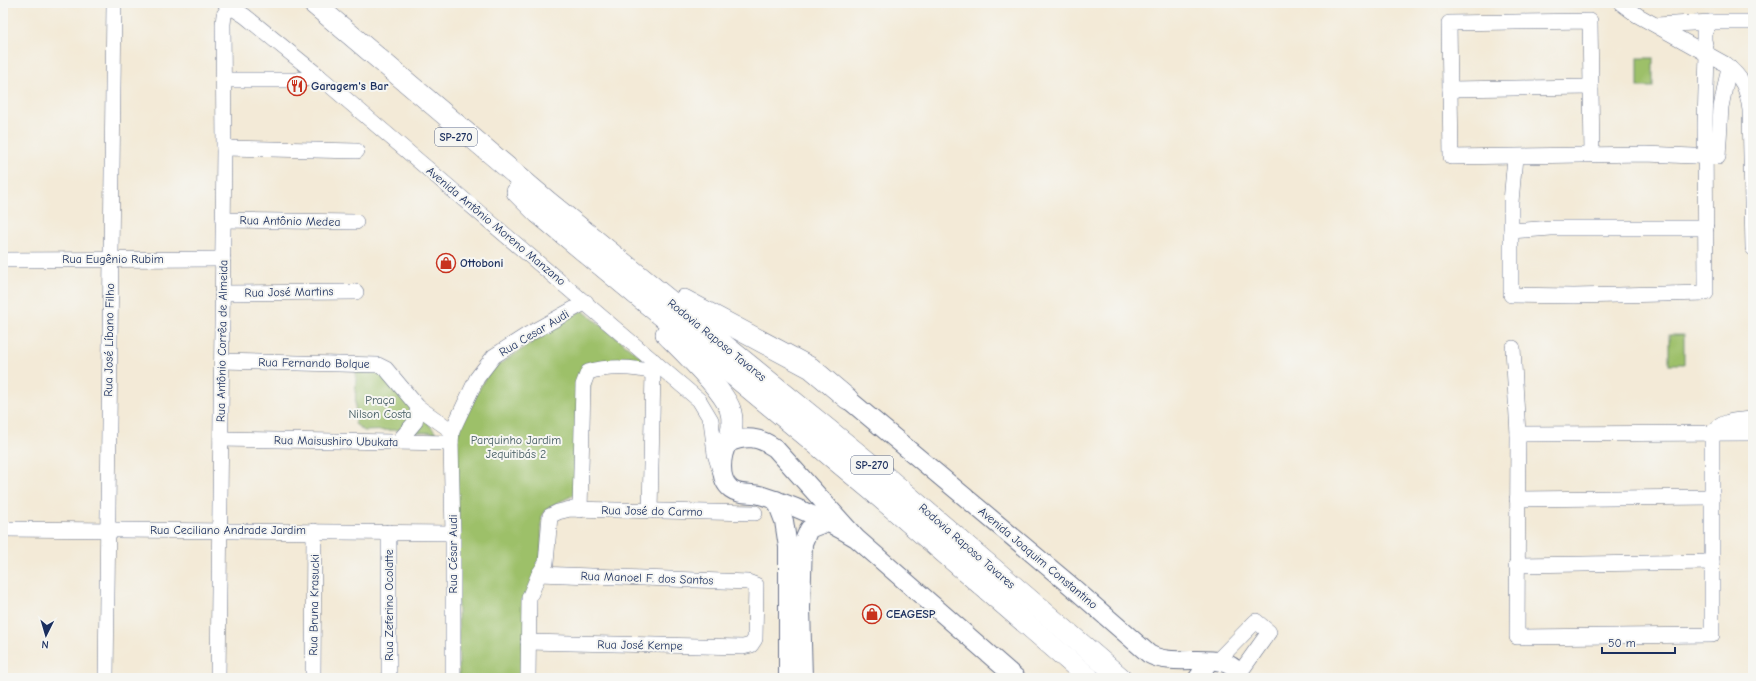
<svg xmlns="http://www.w3.org/2000/svg" width="1756" height="681" viewBox="0 0 1756 681" font-family="'Comic Neue',sans-serif">
	<rect width="100%" height="100%" fill="#f6f6f2"/>
	<filter id="ink" filterUnits="userSpaceOnUse"><feTurbulence type="fractalNoise" baseFrequency=".025" numOctaves="2"/><feDisplacementMap in="SourceGraphic" scale="8" xChannelSelector="R" yChannelSelector="G"/><feConvolveMatrix kernelMatrix="1 2 1 2 8 2 1 2 1" color-interpolation-filters="sRGB"/></filter>
	<filter id="wash" filterUnits="userSpaceOnUse"><feTurbulence type="fractalNoise" baseFrequency=".012" numOctaves="4" result="noise"/><feDisplacementMap in="SourceGraphic" scale="16" xChannelSelector="R" yChannelSelector="G"/><feGaussianBlur stdDeviation="0.9" result="paint"/><feColorMatrix in="noise" values="0 0 0 0 0 0 0 0 0 0 0 0 0 0 0 0 0 1.4 0 .05"/><feComposite in="paint" operator="in"/></filter>
	<g filter="url(#wash)">
		<rect width="100%" height="100%" fill="#f3ead7"/>
		<!-- green -->
		<g fill="#9dc069" stroke="#5c7864">
			<rect x="1638" y="58" width="15" height="29"/>
			<path d="M 582,310 L 641,357 L 642,361 L 640,365 L 593,364 L 576,494 L 549,507 L 542,516 L 541,558 L 523,678 L 459,678 L 455,435 L 489,371 Z"/>
			<rect x="1669" y="335" width="15" height="29"/>
			<path d="M 374,368 L 410,404 L 412,417 L 399,430 L 364,431 L 355,424 L 356,370 Z"/>
			<path d="M 424,418 L 436,433 L 415,432 Z"/>
		</g>
	</g>
	<g filter="url(#ink)">
		<g fill="none" stroke-linecap="round" stroke-linejoin="round">
			<defs>
				<g id="minor">
					<path d="M 225,3 L 245,16 L 320,77 L 699,400 L 711,420 L 715,454 L 720,470"/>
					<path d="M 1621,3 L 1637,15 L 1725,64 C 1743,78 1747,88 1750,110 L 1753,248"/>
					<path d="M 1656,25 L 1711,22 L 1753,22"/>
					<path d="M 224,80 L 296,80 L 320,77"/>
					<path d="M 1450,89 L 1591,87"/>
					<path d="M 224,148 L 357,151"/>
					<path d="M 1592,155 L 1590,21 L 1449,23 L 1451,157 L 1645,154 L 1718,157 L 1721,107 L 1729,67"/>
					<path d="M 1515,157 L 1511,202 L 1511,295 L 1574,296 L 1706,293 L 1705,124 L 1707,54 L 1704,40 L 1704,32 L 1711,22"/>
					<path d="M 223,220 L 356,222"/>
					<path d="M 1511,231 L 1551,228 L 1706,228"/>
					<path d="M 3,260 L 223,259"/>
					<path d="M 222,293 L 356,292"/>
					<path d="M 1513,348 L 1518,434 L 1517,637 L 1712,635 L 1712,434 C 1722,419 1737,421 1753,419"/>
					<path d="M 222,361 L 378,365 L 386,369 L 418,407 L 452,431"/>
					<path d="M 1518,434 L 1753,433"/>
					<path d="M 221,439 L 451,443"/>
					<path d="M 398,442 L 415,422 L 418,407"/>
					<path d="M 1517,499 L 1712,497"/>
					<path d="M 580,510 L 583,385 L 588,372 C 608,366 633,367 653,372 L 654,361"/>
					<path d="M 650,511 L 653,372"/>
					<path d="M 3,529 L 453,533"/>
					<path d="M 1516,565 L 1712,562"/>
					<path d="M 528,642 L 743,647 L 751,645 L 755,639 L 756,585 L 748,582 L 539,574"/>
					<path d="M 1218,660 L 1256,621 L 1269,632 L 1239,674"/>
					<path d="M 106,678 L 114,3"/>
					<path d="M 218,678 L 224,148 L 223,24 L 224,15 L 230,6"/>
					<path d="M 313,678 L 314,531"/>
					<path d="M 389,678 L 389,532"/>
					<path d="M 453,678 L 453,533 L 451,443 L 452,431 L 477,378 L 494,356 L 527,335 L 586,302"/>
					<path d="M 528,678 L 529,598 L 539,574 L 546,563 L 550,516 L 558,512 L 570,509 L 755,513"/>
				</g>
				<g id="major">
					<path d="M 848,399 L 1070,585 L 1149,654 C 1176,670 1228,646 1241,678"/>
					<path d="M 776,500 L 784,521 L 788,547 L 788,678"/>
					<path d="M 856,538 C 827,521 796,506 763,496 C 753,492 740,496 731,489 C 718,479 721,455 728,443 C 746,435 759,437 775,448 L 856,538 L 1016,678"/>
					<path d="M 803,678 L 801,608 L 803,543 L 809,529 L 822,524 L 831,523"/>
					<path d="M 1198,678 L 1209,661"/>
				</g>
				<g id="highway">
					<path d="M 313,3 L 547,201 L 879,471 L 1121,678"/>
					<path d="M 517,192 L 538,213 L 875,493 L 1089,678"/>
					<path d="M 684,300 L 811,368 L 848,399"/>
					<path d="M 666,334 C 683,351 722,388 730,409 C 734,421 732,432 728,443"/>
				</g>
			</defs>
			<!-- minor casing -->
			<use href="#minor" stroke="#677088" stroke-width="16"/>
			<!-- major casing -->
			<use href="#major" stroke="#677088" stroke-width="20"/>
			<!-- highway casing -->
			<use href="#highway" stroke="#677088" stroke-width="22"/>
			<!-- minor -->
			<use href="#minor" stroke="#fff" stroke-width="15"/>
			<!-- major -->
			<use href="#major" stroke="#fff" stroke-width="18"/>
			<!-- highway -->
			<use href="#highway" stroke="#fff" stroke-width="21"/>
		</g>
	</g>
	<!-- icons -->
	<defs>
		<symbol id="restaurant-ring" viewBox="-11 -11 22 22"><circle r="9.5" fill="#f6f6f2" stroke="#c8321e" stroke-width="1.5"/><path d="M-5-6h1v4h1v-4h1v4h1v-4h1v5L-1.5 .5V6h-2V.5L-5-1ZM5-6V6H3V1.5H1.5Q1.5-4 5-6Z" fill="#c8321e"/></symbol>
		<symbol id="shop-ring" viewBox="-11 -11 22 22"><circle r="9.5" fill="#f6f6f2" stroke="#c8321e" stroke-width="1.5"/><path d="M-5-2.5h2.3a2.7 3.5 0 0 1 5.4 0H5L5.5 6h-11ZM-1.5-2.5h3a1.5 2.3 0 0 0-3 0Z" fill="#c8321e"/></symbol>
	</defs>
	<g fill-rule="evenodd">
		<use href="#restaurant-ring" x="286" y="75" width="22" height="22"/>
		<use href="#shop-ring" x="435" y="252" width="22" height="22"/>
		<use href="#shop-ring" x="861" y="603" width="22" height="22"/>
	</g>
	<g text-anchor="middle" stroke-width="4" stroke-linejoin="round" paint-order="stroke">
		<!-- shield labels -->
		<g fill="#f6f6f2" stroke="#5d6b8a" stroke-width="1">
			<rect x="435" y="128" width="42" height="18" rx="3"/>
			<rect x="851" y="456" width="42" height="18" rx="3"/>
		</g>
		<g font-size="11" font-weight="bold" fill="#1b2f5e">
			<text x="456" y="141">SP-270</text>
			<text x="872" y="469">SP-270</text>
		</g>
		<!-- poi labels -->
		<g font-size="12" font-weight="bold" fill="#1b2f5e" stroke="#f6f6f2" text-anchor="start">
			<text x="311" y="90">Garagem's Bar</text>
			<text x="460" y="267">Ottoboni</text>
			<text x="886" y="618">CEAGESP</text>
		</g>
		<!-- street labels -->
		<g font-size="12" fill="#1b2f5e" stroke="#f6f6f2">
			<text transform="translate(290 221) rotate(1)" y="4">Rua Antônio Medea</text>
			<text transform="translate(496 226) rotate(40)" y="4">Avenida Antônio Moreno Manzano</text>
			<text x="113" y="263">Rua Eugênio Rubim</text>
			<text transform="translate(289 292) rotate(-1)" y="4">Rua José Martins</text>
			<text transform="translate(534 333) rotate(-31)" y="4">Rua Cesar Audi</text>
			<text transform="translate(109 340) rotate(-89)" y="4">Rua José Líbano Filho</text>
			<text transform="translate(717 340) rotate(39)" y="4">Rodovia Raposo Tavares</text>
			<text transform="translate(222 341) rotate(-89)" y="4">Rua Antônio Corrêa de Almeida</text>
			<text transform="translate(314 363) rotate(1)" y="4">Rua Fernando Bolque</text>
			<text transform="translate(336 441) rotate(1)" y="4">Rua Maisushiro Ubukata</text>
			<text transform="translate(652 511) rotate(1)" y="4">Rua José do Carmo</text>
			<text x="228" y="534">Rua Ceciliano Andrade Jardim</text>
			<text transform="translate(967 546) rotate(41)" y="4">Rodovia Raposo Tavares</text>
			<text transform="translate(453 554) rotate(-90)" y="4">Rua César Audi</text>
			<text transform="translate(1038 558) rotate(40)" y="4">Avenida Joaquim Constantino</text>
			<text transform="translate(647 578) rotate(2)" y="4">Rua Manoel F. dos Santos</text>
			<text transform="translate(314 605) rotate(-89)" y="4">Rua Bruna Krasucki</text>
			<text transform="translate(389 605) rotate(-90)" y="4">Rua Zeferino Ocolatte</text>
			<text transform="translate(640 645) rotate(1)" y="4">Rua José Kempe</text>
		</g>
		<!-- park labels -->
		<g font-size="12" fill="#425a61" stroke="#f6f6f2">
			<text x="380" y="404">Praça<tspan x="380" dy="14">Nilson Costa</tspan></text>
			<text x="516" y="444">Parquinho Jardim<tspan x="516" dy="14">Jequitibás 2</tspan></text>
		</g>
	</g>
	<!-- margin -->
	<rect width="1756" height="681" fill="none" stroke="#f6f6f2" stroke-width="16"/>
	<!-- north arrow -->
	<g transform="translate(46 635) rotate(185)" stroke="#f6f6f2" stroke-width="3" paint-order="stroke">
	<path d="M0-3L7 15L0 10L-7 15Z" fill="#1b2f5e"/>
	<text y="-6" font-size="11" font-weight="bold" text-anchor="middle" fill="#1b2f5e">N</text>
	</g>
	<!-- scale -->
	<path d="M1602 647v6h73v-6" fill="none" stroke="#1b2f5e" stroke-width="2"/>
	<text x="1608" y="647" font-size="12" fill="#1b2f5e" stroke="#f6f6f2" stroke-width="3" paint-order="stroke">50 m</text>
</svg>
